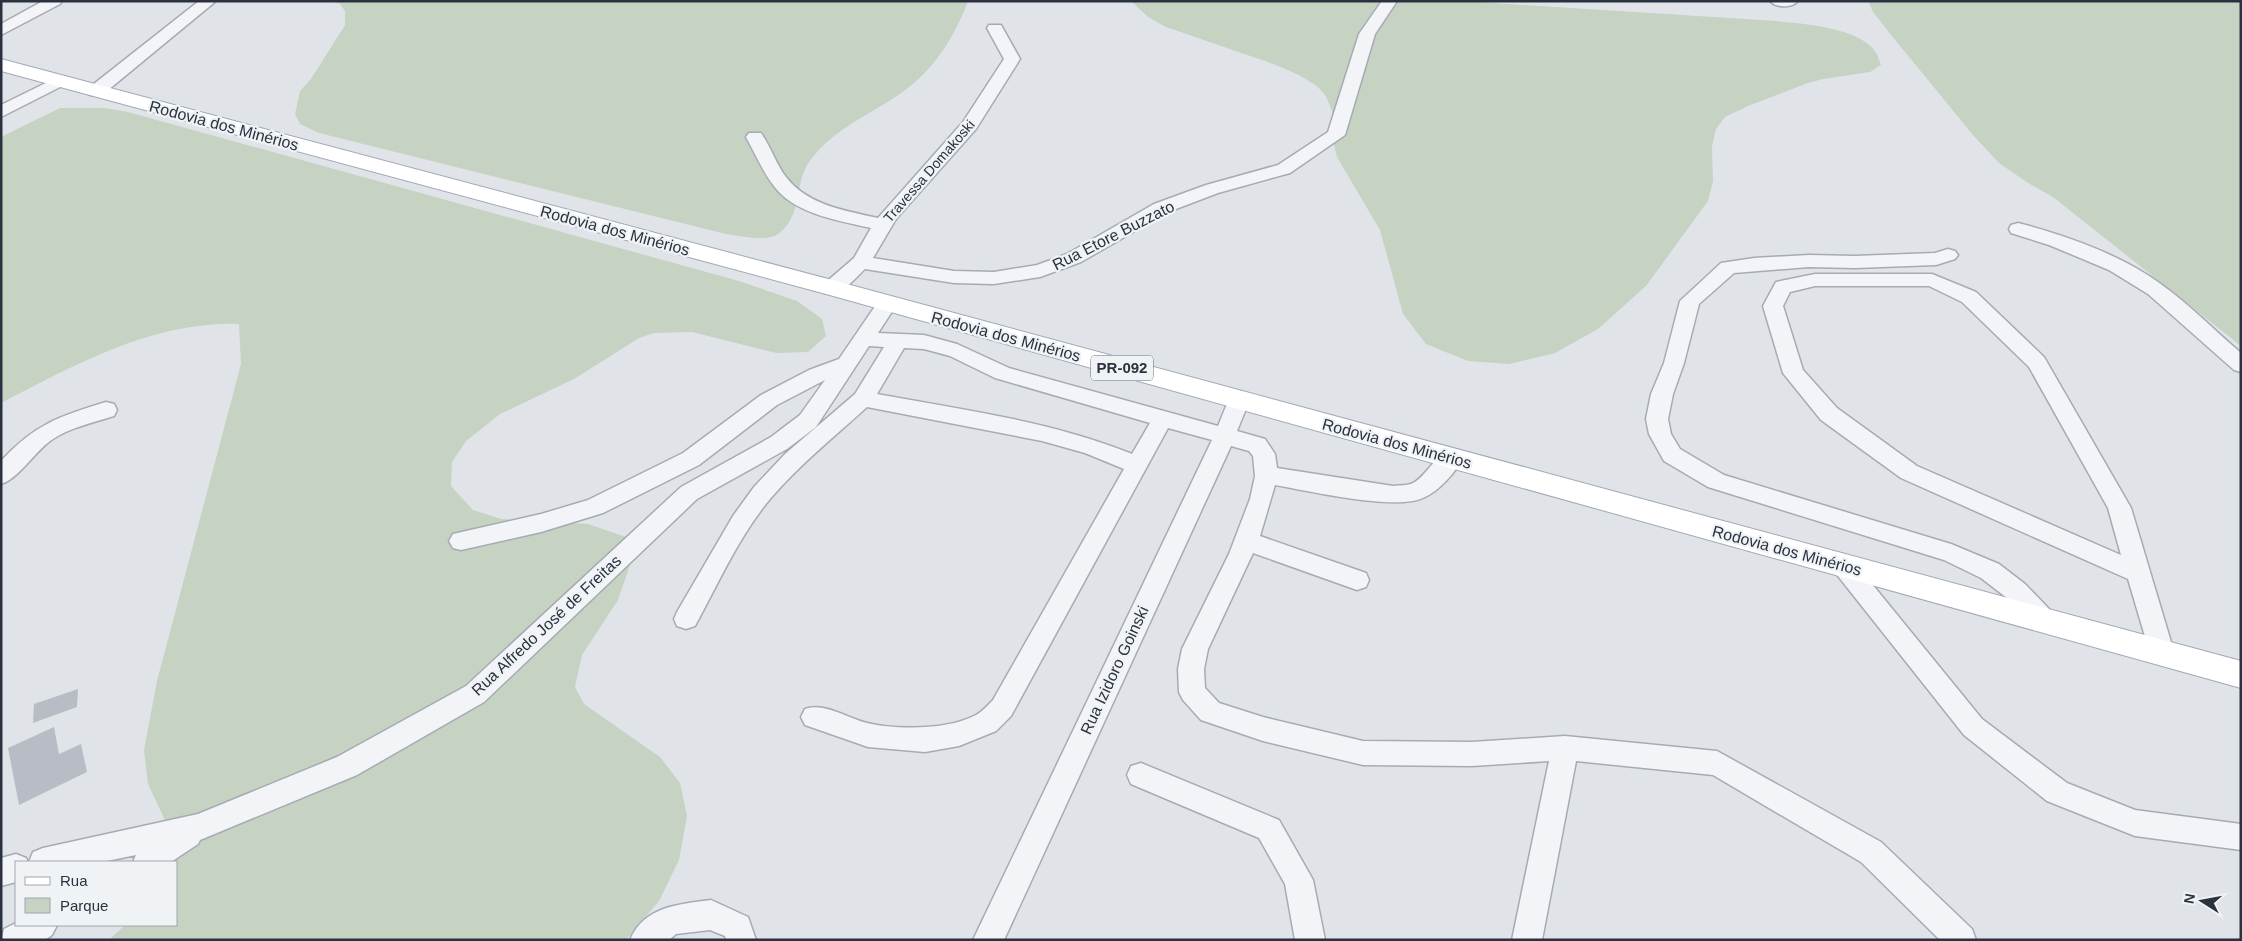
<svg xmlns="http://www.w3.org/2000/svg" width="2242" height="941" viewBox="0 0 2242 941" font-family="Arial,sans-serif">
	<rect width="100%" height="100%" fill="#e0e4e9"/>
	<!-- green -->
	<g fill="#c6d2c2">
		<path d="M 333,1 L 968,1 C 957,31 939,62 914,83 C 880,112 836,124 809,162 C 794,184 802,218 778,234 C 766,242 740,236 726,234 L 319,133 L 300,124 L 295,114 L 300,91 L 311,79 L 345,25 L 345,11 L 340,4 Z"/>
		<path d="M 1131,1 L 1460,1 L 1776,21 C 1803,24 1857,27 1875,51 C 1878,55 1879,61 1881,65 L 1870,72 L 1823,79 L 1808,83 L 1748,106 L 1725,117 L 1716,129 L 1712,147 L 1713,181 L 1708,201 L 1646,286 L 1598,329 L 1555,353 L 1509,364 L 1468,361 L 1426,344 L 1403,314 L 1380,230 L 1337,157 L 1333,140 L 1332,111 L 1326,96 L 1317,86 L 1299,75 L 1276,65 L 1166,27 L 1148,17 Z"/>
		<path d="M 1868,1 L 2241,1 L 2241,346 L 2053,197 L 2028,183 L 1999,163 L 1973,135 L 1887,30 L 1873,12 Z"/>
		<path d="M 60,108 L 105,108 L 128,112 L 739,281 L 797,301 L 822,319 L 826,336 L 808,352 L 776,353 L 692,332 L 654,333 L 639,338 L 574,379 L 500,414 L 466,441 L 452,462 L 451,486 L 473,510 L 501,519 L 588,524 L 626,537 L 632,559 L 618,600 L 582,655 L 575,687 L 584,704 L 660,757 L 680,783 L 687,816 L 679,860 L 659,901 L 626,940 L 109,940 L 125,925 L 176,925 L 176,862 L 171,862 L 171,833 L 148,784 L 144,750 L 157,681 L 241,364 L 239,324 C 153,321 75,365 1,403 L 1,137 Z"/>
	</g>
	<!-- building -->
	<g fill="#b8bdc5">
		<path d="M 78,689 L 77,707 L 33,723 L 34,704 Z"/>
		<path d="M 54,727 L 59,754 L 81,744 L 87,772 L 19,805 L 8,748 Z"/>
	</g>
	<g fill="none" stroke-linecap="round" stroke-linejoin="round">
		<defs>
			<g id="minor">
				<path d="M 43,1 L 62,1 L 60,4 L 1,35 L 1,24 Z"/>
				<path d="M 199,1 L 216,1 L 102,95 L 90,95 L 88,91 L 90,87 Z"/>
				<path d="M 1382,1 L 1397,1 L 1375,34 L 1345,135 L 1290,173 L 1218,193 L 1168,212 L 1081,262 L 1040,277 L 994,284 L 954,283 L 865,269 C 854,279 841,297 825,293 L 822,288 L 825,283 L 854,258 L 871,228 C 841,221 800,215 778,191 C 764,175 756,155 746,137 L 749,133 L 761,133 C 771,147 776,164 786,177 C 807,205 846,211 878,218 L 963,122 L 1004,59 L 987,28 L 989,25 L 1001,25 L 1020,59 L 976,129 L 896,219 L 873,258 L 954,271 L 994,272 L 1037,265 L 1067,254 L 1154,204 L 1206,185 L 1278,165 L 1328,132 L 1359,34 Z"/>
				<path d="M 1770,1 L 1798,1 C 1792,8 1776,8 1770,1 Z"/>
				<path d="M 60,76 L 66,78 L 68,81 L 66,84 L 1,117 L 1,105 Z"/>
				<path d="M 2018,223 C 2065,235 2124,256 2162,285 C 2190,305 2215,331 2241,353 L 2241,372 L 2234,370 L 2148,294 L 2109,270 L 2049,245 L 2011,233 L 2009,229 L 2011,225 Z"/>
				<path d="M 1948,249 L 1955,251 L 1958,255 L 1955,259 L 1936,265 L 1855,268 L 1809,267 L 1734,273 L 1699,304 L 1684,363 L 1673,394 L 1668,419 L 1671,434 L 1680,449 L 1724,475 L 1951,544 L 1999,564 L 2025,584 L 2052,612 L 2055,619 L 2052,626 L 2043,629 L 2034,626 L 2007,598 L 1981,578 L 1944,560 L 1708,487 L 1664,461 L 1649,434 L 1646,419 L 1651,394 L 1664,363 L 1680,301 L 1721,263 L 1754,258 L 1809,255 L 1855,256 L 1935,253 Z"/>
				<path d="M 1815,274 L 1932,274 L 1976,292 L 2044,357 L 2131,508 L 2174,652 L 2170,660 L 2161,663 L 2152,660 L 2128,579 L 1901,478 L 1821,420 L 1783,373 L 1763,306 L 1776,282 ZM 1815,286 L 1929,286 L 1962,302 L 2029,367 L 2108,508 L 2121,555 L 1917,466 L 1837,408 L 1803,370 L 1783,306 L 1790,292 Z"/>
				<path d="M 887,297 L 894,299 L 897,304 L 878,333 L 924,335 L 957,344 L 1009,368 L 1218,426 L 1231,394 L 1239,391 L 1247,394 L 1250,399 L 1237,431 L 1265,439 L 1275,454 L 1277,468 L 1393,486 C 1399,485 1407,486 1413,483 C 1430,474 1438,445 1460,452 L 1463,458 C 1455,473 1439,491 1423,498 C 1395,511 1309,491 1275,485 L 1260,536 L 1366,573 L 1369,580 L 1366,587 L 1357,590 L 1253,553 L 1208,649 L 1204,669 L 1205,688 L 1219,703 L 1263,717 L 1363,741 L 1472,742 L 1565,736 L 1717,751 L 1881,842 L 1972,929 L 1976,940 L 1940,940 L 1861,862 L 1713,775 L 1576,761 L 1542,940 L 1512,940 L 1549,761 L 1472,766 L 1363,765 L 1263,741 L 1201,720 L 1183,700 L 1179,692 L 1178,669 L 1182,649 L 1229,554 L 1250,499 L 1255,476 L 1253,456 L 1249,451 L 1231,446 L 1004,940 L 973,940 L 1212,440 L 1168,428 L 1011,716 L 996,731 L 959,746 L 925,752 L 868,747 L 805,725 L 801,717 L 805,709 C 824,702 847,718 867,723 C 897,730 948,730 976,715 C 982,712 988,705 993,700 L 1124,469 L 1085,453 L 1042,441 L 867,407 C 834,437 799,465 770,499 C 739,536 718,584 695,626 L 686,629 L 677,626 L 674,619 L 677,612 L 733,516 L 754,487 L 785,454 L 855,394 L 884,347 L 869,346 L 816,427 L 787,449 L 697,499 L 484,702 L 357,775 L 200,840 L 198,844 L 171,862 L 133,862 L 136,855 L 102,862 L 29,862 L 33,852 L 43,848 L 198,814 L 337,757 L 466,686 L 681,487 L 771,437 L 800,415 L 825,380 L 777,405 L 699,465 L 603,513 L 541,532 L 461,550 L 453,548 L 449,541 L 453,534 L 541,514 L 588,500 L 683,453 L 761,395 L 809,370 L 839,359 L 880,299 ZM 904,348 L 924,349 L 950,356 L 995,378 L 1150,423 L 1132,454 C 1051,421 963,410 877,394 Z"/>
				<path d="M 106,402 L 114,404 L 117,410 L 114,416 C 92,423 68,428 50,441 C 34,453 18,479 1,484 L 1,461 C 35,424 60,416 106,402 Z"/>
				<path d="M 1842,554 L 1850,557 L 1982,719 L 2067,783 L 2135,810 L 2241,824 L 2241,850 L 2135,836 L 2047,801 L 1964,735 L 1834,571 L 1830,564 L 1834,557 Z"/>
				<path d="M 1141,763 L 1279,820 L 1313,880 L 1325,940 L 1295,940 L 1285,884 L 1259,838 L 1131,784 L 1127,775 L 1131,766 Z"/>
				<path d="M 16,854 L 26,858 L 28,862 L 16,862 L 16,882 L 1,886 L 1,858 Z"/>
				<path d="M 711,900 L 748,917 L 756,940 L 726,940 L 725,936 L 710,930 L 676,934 L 669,940 L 630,940 C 644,906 680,904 711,900 Z"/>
				<path d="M 16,923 L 16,925 L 57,925 L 52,935 L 45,940 L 1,940 L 4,929 Z"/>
			</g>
			<path id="major" d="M 1,59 L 832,280 L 2241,661 L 2241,688 L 826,294 L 1,71 Z"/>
		</defs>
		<!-- minor casing -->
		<use href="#minor" stroke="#a6abb3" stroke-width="3"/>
		<!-- major casing -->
		<use href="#major" stroke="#a0a8b4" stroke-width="2"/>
		<!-- minor -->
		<use href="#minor" fill="#f3f4f7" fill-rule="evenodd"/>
		<!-- major -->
		<use href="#major" fill="#fff" fill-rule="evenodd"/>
	</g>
	<g text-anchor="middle" stroke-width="4.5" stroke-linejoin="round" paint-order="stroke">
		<!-- far-street labels -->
		<g font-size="14" fill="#2a323f" stroke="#f0f3f6">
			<text transform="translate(929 171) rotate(-49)" y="5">Travessa Domakoski</text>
		</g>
		<!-- shield labels -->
		<rect fill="#f0f3f6" stroke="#656c76" stroke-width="1" x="1091" y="355.5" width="62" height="25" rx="4"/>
		<g font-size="15" font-weight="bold" fill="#2a323f">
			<text x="1122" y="373">PR-092</text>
		</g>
		<!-- street labels -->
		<g font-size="16" fill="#2a323f" stroke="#f0f3f6">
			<text transform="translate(224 125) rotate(15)" y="6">Rodovia dos Minérios</text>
			<text transform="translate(615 230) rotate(15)" y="6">Rodovia dos Minérios</text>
			<text transform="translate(1113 235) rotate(-27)" y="6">Rua Etore Buzzato</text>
			<text transform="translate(1006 336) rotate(15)" y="6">Rodovia dos Minérios</text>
			<text transform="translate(1397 443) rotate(15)" y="6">Rodovia dos Minérios</text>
			<text transform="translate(1787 550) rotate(15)" y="6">Rodovia dos Minérios</text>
			<text transform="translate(546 625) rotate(-43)" y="6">Rua Alfredo José de Freitas</text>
			<text transform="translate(1114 670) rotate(-65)" y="6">Rua Izidoro Goinski</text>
		</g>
	</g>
	<!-- border -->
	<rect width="2242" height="941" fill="none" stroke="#2a323f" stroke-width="5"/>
	<!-- legend -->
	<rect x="15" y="861" width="162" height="65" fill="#f0f3f6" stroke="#a1a6ad"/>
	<rect x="25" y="877" width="25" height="8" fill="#ffffff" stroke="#a1a6ad"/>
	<text x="60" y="886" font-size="15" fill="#2a323f">Rua</text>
	<rect x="25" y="898" width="25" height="15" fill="#c6d2c2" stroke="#a1a6ad"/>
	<text x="60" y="911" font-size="15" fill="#2a323f">Parque</text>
	<!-- north arrow -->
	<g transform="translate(2202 901) rotate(281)" stroke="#f0f3f6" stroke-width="4" paint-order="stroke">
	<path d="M0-4L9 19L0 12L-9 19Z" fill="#2a323f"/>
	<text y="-8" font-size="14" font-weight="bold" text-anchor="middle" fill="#2a323f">N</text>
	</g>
</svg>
